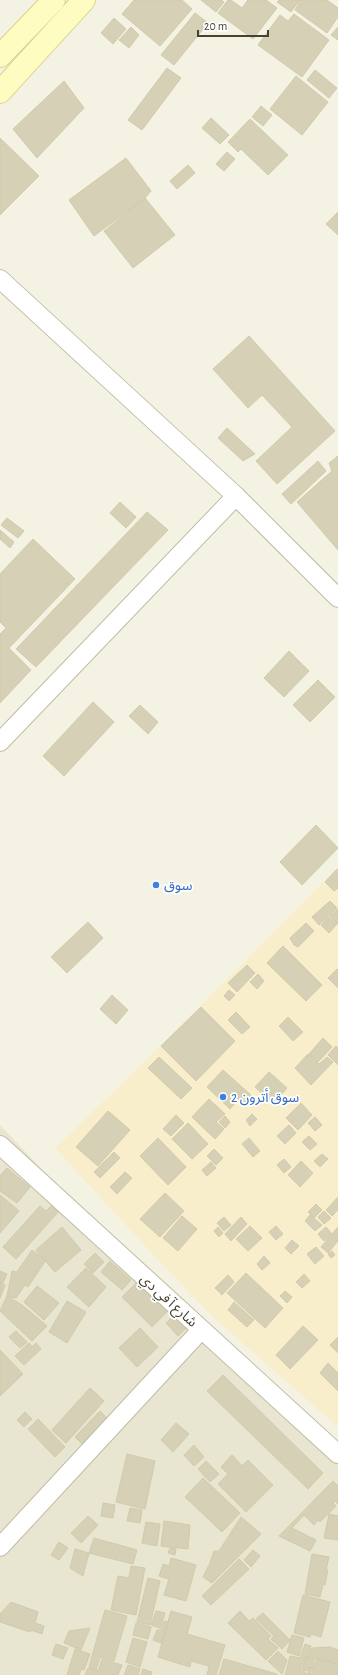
<svg xmlns="http://www.w3.org/2000/svg" width="338" height="1675" viewBox="0 0 338 1675" font-family="'Alegreya Sans','Noto Sans Arabic',sans-serif">
	<rect width="100%" height="100%" fill="#f4f2e3"/>
	<!-- residential -->
	<path fill="#e8e5d0" d="M 0,1125 L 111,1242 L 338,1452 L 338,1675 L 0,1675 Z"/>
	<!-- commercial -->
	<path fill="#f9eecb" d="M 338,867 L 338,1427 L 216,1320 L 156,1258 L 55,1148 L 161,1046 Z"/>
	<!-- building -->
	<g fill="#d6d0b7" stroke="#d2caa9">
		<path d="M 134,0 L 182,0 L 192,9 L 160,46 L 122,14 Z"/>
		<path d="M 201,0 L 221,0 L 224,2 L 216,12 Z"/>
		<path d="M 228,0 L 231,0 L 242,8 L 248,0 L 266,0 L 277,8 L 253,39 L 218,13 Z"/>
		<path d="M 279,0 L 300,0 L 291,12 L 277,2 Z"/>
		<path d="M 301,0 L 327,0 L 338,8 L 338,17 L 327,33 L 295,10 Z"/>
		<path d="M 195,13 L 208,23 L 174,65 L 161,55 Z"/>
		<path d="M 294,14 L 329,40 L 302,77 L 258,45 L 280,15 L 288,21 Z"/>
		<path d="M 114,18 L 126,29 L 113,44 L 101,33 Z"/>
		<path d="M 131,27 L 139,35 L 129,48 L 119,40 Z"/>
		<path d="M 338,27 L 338,40 L 331,35 Z"/>
		<path d="M 167,68 L 181,78 L 142,130 L 128,120 Z"/>
		<path d="M 315,70 L 337,88 L 329,98 L 307,80 Z"/>
		<path d="M 296,76 L 328,102 L 302,135 L 270,109 Z"/>
		<path d="M 64,81 L 84,108 L 37,158 L 13,129 Z"/>
		<path d="M 261,106 L 272,115 L 263,126 L 252,117 Z"/>
		<path d="M 211,118 L 229,135 L 220,144 L 202,128 Z"/>
		<path d="M 250,119 L 288,155 L 268,175 L 241,149 L 238,152 L 228,142 Z"/>
		<path d="M 0,138 L 39,176 L 0,215 Z"/>
		<path d="M 227,152 L 235,159 L 224,171 L 216,164 Z"/>
		<path d="M 126,158 L 151,191 L 145,198 L 94,236 L 69,200 Z"/>
		<path d="M 188,165 L 195,173 L 177,189 L 170,181 Z"/>
		<path d="M 145,198 L 175,235 L 133,268 L 104,231 Z"/>
		<path d="M 338,212 L 338,235 L 326,224 Z"/>
		<path d="M 249,336 L 335,431 L 277,484 L 256,461 L 292,427 L 262,395 L 248,408 L 213,369 Z"/>
		<path d="M 227,428 L 255,454 L 243,461 L 218,438 Z"/>
		<path d="M 338,456 L 338,550 L 297,502 L 332,471 L 329,463 Z"/>
		<path d="M 318,461 L 326,471 L 291,504 L 282,494 Z"/>
		<path d="M 120,502 L 136,517 L 126,528 L 110,513 Z"/>
		<path d="M 147,512 L 168,530 L 36,667 L 16,649 Z"/>
		<path d="M 7,518 L 24,531 L 18,538 L 1,525 Z"/>
		<path d="M 0,530 L 14,542 L 10,548 L 0,539 Z"/>
		<path d="M 33,539 L 75,579 L 9,648 L 31,670 L 0,703 L 0,634 L 6,628 L 0,622 L 0,574 Z"/>
		<path d="M 289,651 L 309,671 L 284,697 L 264,678 Z"/>
		<path d="M 318,680 L 335,697 L 310,722 L 293,705 Z"/>
		<path d="M 93,702 L 114,722 L 64,776 L 43,756 Z"/>
		<path d="M 140,705 L 158,722 L 148,734 L 129,716 Z"/>
		<path d="M 316,825 L 338,848 L 302,885 L 280,862 Z"/>
		<path d="M 337,869 L 338,888 L 334,891 L 325,882 Z"/>
		<path d="M 330,901 L 337,908 L 319,925 L 312,917 Z"/>
		<path d="M 338,909 L 338,924 L 330,916 Z"/>
		<path d="M 329,917 L 337,924 L 329,933 L 321,925 Z"/>
		<path d="M 88,922 L 103,938 L 67,973 L 51,957 Z"/>
		<path d="M 306,923 L 314,931 L 298,947 L 294,945 L 290,938 Z"/>
		<path d="M 283,946 L 322,985 L 306,1001 L 267,963 Z"/>
		<path d="M 247,965 L 255,973 L 237,992 L 228,983 Z"/>
		<path d="M 337,969 L 338,970 L 338,988 L 328,978 Z"/>
		<path d="M 258,974 L 264,981 L 257,989 L 250,982 Z"/>
		<path d="M 229,990 L 235,995 L 229,1001 L 224,996 Z"/>
		<path d="M 112,995 L 128,1010 L 116,1024 L 100,1009 Z"/>
		<path d="M 201,1007 L 235,1041 L 196,1081 L 161,1046 Z"/>
		<path d="M 236,1012 L 250,1027 L 242,1034 L 228,1020 Z"/>
		<path d="M 288,1017 L 303,1032 L 293,1041 L 279,1026 Z"/>
		<path d="M 323,1038 L 332,1047 L 318,1062 L 309,1054 Z"/>
		<path d="M 336,1046 L 338,1048 L 338,1065 L 328,1055 Z"/>
		<path d="M 308,1054 L 319,1064 L 327,1057 L 333,1062 L 311,1085 L 295,1068 Z"/>
		<path d="M 159,1057 L 192,1088 L 181,1099 L 148,1068 Z"/>
		<path d="M 223,1070 L 252,1096 L 243,1106 L 237,1101 L 230,1109 L 207,1087 Z"/>
		<path d="M 269,1072 L 287,1088 L 273,1104 L 255,1087 Z"/>
		<path d="M 209,1099 L 225,1114 L 216,1122 L 224,1129 L 215,1139 L 192,1117 Z"/>
		<path d="M 301,1103 L 312,1115 L 298,1130 L 286,1118 Z"/>
		<path d="M 108,1111 L 130,1130 L 98,1166 L 76,1147 Z"/>
		<path d="M 252,1114 L 257,1119 L 250,1126 L 246,1120 Z"/>
		<path d="M 176,1115 L 184,1123 L 171,1136 L 163,1129 Z"/>
		<path d="M 225,1116 L 230,1122 L 225,1128 L 219,1122 Z"/>
		<path d="M 315,1117 L 322,1125 L 315,1131 L 308,1123 Z"/>
		<path d="M 188,1123 L 208,1144 L 192,1159 L 172,1139 Z"/>
		<path d="M 289,1125 L 296,1133 L 285,1144 L 277,1136 Z"/>
		<path d="M 309,1136 L 317,1144 L 310,1150 L 302,1142 Z"/>
		<path d="M 158,1138 L 186,1167 L 168,1185 L 140,1156 Z"/>
		<path d="M 249,1138 L 260,1151 L 253,1157 L 242,1144 Z"/>
		<path d="M 214,1149 L 223,1158 L 216,1165 L 207,1156 Z"/>
		<path d="M 114,1152 L 120,1158 L 100,1178 L 94,1172 Z"/>
		<path d="M 322,1154 L 328,1159 L 320,1167 L 314,1161 Z"/>
		<path d="M 284,1159 L 291,1167 L 284,1173 L 277,1165 Z"/>
		<path d="M 301,1161 L 313,1173 L 300,1187 L 288,1175 Z"/>
		<path d="M 211,1162 L 216,1168 L 207,1176 L 202,1170 Z"/>
		<path d="M 7,1168 L 30,1187 L 17,1203 L 0,1191 L 0,1176 Z"/>
		<path d="M 125,1172 L 132,1178 L 117,1194 L 110,1187 Z"/>
		<path d="M 165,1193 L 184,1211 L 160,1237 L 140,1219 Z"/>
		<path d="M 0,1195 L 19,1211 L 0,1233 Z"/>
		<path d="M 338,1197 L 338,1210 L 332,1216 L 326,1210 Z"/>
		<path d="M 316,1204 L 322,1210 L 314,1218 L 308,1212 Z"/>
		<path d="M 52,1205 L 59,1211 L 16,1259 L 3,1247 L 40,1206 L 46,1211 Z"/>
		<path d="M 324,1211 L 331,1218 L 324,1224 L 318,1217 Z"/>
		<path d="M 310,1215 L 322,1225 L 315,1231 L 305,1221 Z"/>
		<path d="M 182,1216 L 197,1229 L 178,1251 L 163,1238 Z"/>
		<path d="M 224,1217 L 231,1225 L 224,1231 L 217,1223 Z"/>
		<path d="M 241,1217 L 247,1224 L 231,1241 L 225,1234 Z"/>
		<path d="M 250,1226 L 262,1238 L 248,1251 L 236,1239 Z"/>
		<path d="M 276,1226 L 283,1234 L 276,1240 L 269,1232 Z"/>
		<path d="M 62,1227 L 81,1250 L 55,1272 L 36,1250 Z"/>
		<path d="M 218,1227 L 223,1233 L 219,1237 L 214,1231 Z"/>
		<path d="M 326,1227 L 332,1234 L 324,1241 L 318,1234 Z"/>
		<path d="M 338,1227 L 338,1241 L 328,1253 L 321,1247 Z"/>
		<path d="M 292,1240 L 299,1246 L 291,1254 L 285,1248 Z"/>
		<path d="M 316,1247 L 324,1256 L 315,1264 L 307,1254 Z"/>
		<path d="M 32,1250 L 46,1260 L 28,1287 L 25,1285 L 16,1298 L 7,1296 L 12,1271 L 17,1272 Z"/>
		<path d="M 332,1251 L 335,1255 L 331,1258 L 328,1254 Z"/>
		<path d="M 95,1253 L 104,1262 L 93,1273 L 84,1264 Z"/>
		<path d="M 264,1256 L 270,1263 L 262,1270 L 257,1264 Z"/>
		<path d="M 110,1261 L 131,1280 L 122,1290 L 101,1272 Z"/>
		<path d="M 86,1268 L 106,1287 L 89,1307 L 67,1287 Z"/>
		<path d="M 0,1271 L 7,1274 L 3,1283 L 0,1282 Z"/>
		<path d="M 246,1273 L 283,1308 L 265,1328 L 227,1293 Z"/>
		<path d="M 304,1274 L 310,1281 L 302,1288 L 296,1282 Z"/>
		<path d="M 228,1275 L 234,1282 L 222,1295 L 215,1288 Z"/>
		<path d="M 141,1278 L 171,1308 L 152,1327 L 122,1297 Z"/>
		<path d="M 0,1283 L 5,1285 L 0,1298 Z"/>
		<path d="M 37,1286 L 59,1303 L 44,1320 L 24,1302 Z"/>
		<path d="M 285,1291 L 292,1297 L 287,1303 L 280,1296 Z"/>
		<path d="M 7,1296 L 22,1305 L 47,1326 L 32,1341 L 0,1311 Z"/>
		<path d="M 67,1301 L 86,1312 L 67,1343 L 49,1332 Z"/>
		<path d="M 234,1302 L 254,1320 L 247,1327 L 228,1310 Z"/>
		<path d="M 178,1311 L 191,1324 L 178,1336 L 166,1323 Z"/>
		<path d="M 303,1326 L 318,1340 L 290,1369 L 276,1355 Z"/>
		<path d="M 140,1328 L 158,1347 L 137,1367 L 119,1348 Z"/>
		<path d="M 16,1331 L 27,1342 L 20,1348 L 9,1337 Z"/>
		<path d="M 338,1337 L 338,1353 L 330,1345 Z"/>
		<path d="M 29,1343 L 32,1347 L 36,1343 L 41,1349 L 24,1365 L 15,1356 Z"/>
		<path d="M 0,1350 L 23,1374 L 0,1396 Z"/>
		<path d="M 328,1363 L 338,1373 L 338,1391 L 320,1373 Z"/>
		<path d="M 223,1375 L 323,1473 L 308,1489 L 207,1391 Z"/>
		<path d="M 90,1388 L 104,1401 L 66,1443 L 52,1430 Z"/>
		<path d="M 100,1411 L 107,1418 L 82,1444 L 75,1437 Z"/>
		<path d="M 25,1412 L 32,1419 L 24,1427 L 17,1420 Z"/>
		<path d="M 38,1419 L 65,1447 L 55,1457 L 28,1429 Z"/>
		<path d="M 176,1423 L 189,1434 L 173,1452 L 161,1440 Z"/>
		<path d="M 194,1445 L 204,1457 L 194,1466 L 184,1455 Z"/>
		<path d="M 127,1454 L 155,1461 L 145,1509 L 116,1502 Z"/>
		<path d="M 232,1455 L 242,1466 L 248,1460 L 273,1485 L 246,1512 L 218,1484 L 228,1474 L 221,1467 Z"/>
		<path d="M 206,1461 L 219,1474 L 210,1482 L 198,1469 Z"/>
		<path d="M 203,1478 L 240,1513 L 222,1532 L 185,1497 Z"/>
		<path d="M 333,1481 L 338,1486 L 338,1504 L 335,1501 L 333,1503 L 336,1506 L 320,1522 L 318,1520 L 314,1525 L 304,1515 L 292,1528 L 316,1540 L 310,1551 L 279,1536 Z"/>
		<path d="M 103,1503 L 115,1505 L 113,1518 L 101,1516 Z"/>
		<path d="M 130,1508 L 142,1510 L 140,1523 L 127,1521 Z"/>
		<path d="M 329,1514 L 338,1516 L 338,1540 L 324,1538 Z"/>
		<path d="M 88,1516 L 98,1525 L 81,1543 L 71,1533 Z"/>
		<path d="M 241,1517 L 261,1534 L 212,1583 L 203,1577 L 210,1563 L 214,1551 L 219,1551 Z"/>
		<path d="M 164,1521 L 190,1525 L 188,1549 L 161,1546 Z"/>
		<path d="M 146,1522 L 160,1524 L 157,1546 L 142,1543 Z"/>
		<path d="M 94,1538 L 137,1550 L 133,1564 L 89,1553 Z"/>
		<path d="M 59,1542 L 68,1548 L 59,1560 L 51,1555 Z"/>
		<path d="M 170,1548 L 176,1549 L 175,1555 L 168,1553 Z"/>
		<path d="M 75,1549 L 89,1553 L 83,1576 L 70,1568 Z"/>
		<path d="M 253,1550 L 260,1556 L 251,1567 L 244,1560 Z"/>
		<path d="M 312,1554 L 329,1557 L 326,1570 L 328,1570 L 325,1585 L 323,1584 L 320,1597 L 305,1594 Z"/>
		<path d="M 171,1558 L 196,1565 L 186,1601 L 164,1595 L 169,1579 L 159,1576 L 163,1564 L 169,1566 Z"/>
		<path d="M 239,1559 L 249,1569 L 211,1605 L 202,1596 Z"/>
		<path d="M 131,1566 L 145,1568 L 136,1615 L 111,1610 L 118,1576 L 129,1578 Z"/>
		<path d="M 148,1578 L 160,1581 L 150,1625 L 137,1622 Z"/>
		<path d="M 303,1595 L 330,1602 L 321,1637 L 311,1634 L 310,1637 L 294,1633 Z"/>
		<path d="M 11,1602 L 38,1612 L 35,1623 L 44,1626 L 42,1634 L 31,1630 L 30,1632 L 0,1622 L 0,1614 Z"/>
		<path d="M 105,1610 L 127,1616 L 114,1661 L 100,1657 L 96,1670 L 89,1667 Z"/>
		<path d="M 156,1611 L 165,1613 L 160,1628 L 151,1625 Z"/>
		<path d="M 171,1611 L 192,1617 L 187,1634 L 225,1645 L 216,1675 L 207,1675 L 209,1666 L 191,1661 L 190,1667 L 158,1657 Z"/>
		<path d="M 240,1611 L 249,1621 L 253,1618 L 271,1636 L 268,1639 L 278,1648 L 266,1660 L 228,1623 Z"/>
		<path d="M 263,1613 L 290,1640 L 282,1649 L 271,1639 L 274,1636 L 256,1619 Z"/>
		<path d="M 164,1621 L 168,1622 L 161,1643 L 153,1640 L 157,1630 L 161,1630 Z"/>
		<path d="M 136,1623 L 151,1627 L 148,1639 L 133,1635 Z"/>
		<path d="M 90,1628 L 81,1650 L 64,1643 L 69,1631 Z"/>
		<path d="M 292,1635 L 304,1638 L 299,1656 L 287,1652 Z"/>
		<path d="M 133,1638 L 147,1642 L 140,1667 L 126,1662 Z"/>
		<path d="M 56,1644 L 68,1648 L 63,1659 L 52,1655 Z"/>
		<path d="M 305,1644 L 311,1646 L 307,1659 L 304,1658 L 300,1671 L 305,1672 L 304,1675 L 285,1675 L 290,1656 L 300,1658 Z"/>
		<path d="M 330,1647 L 338,1650 L 338,1664 L 315,1658 L 313,1668 L 308,1667 L 307,1671 L 302,1670 L 305,1659 L 308,1659 L 312,1648 Z"/>
		<path d="M 75,1649 L 90,1654 L 84,1670 L 81,1669 L 79,1675 L 67,1675 Z"/>
		<path d="M 278,1651 L 287,1660 L 282,1674 L 268,1661 Z"/>
		<path d="M 102,1659 L 122,1665 L 118,1675 L 85,1675 L 88,1668 L 98,1671 Z"/>
		<path d="M 224,1659 L 277,1674 L 277,1675 L 219,1675 Z"/>
		<path d="M 317,1659 L 338,1664 L 338,1675 L 305,1675 L 306,1673 L 308,1674 L 309,1668 L 314,1669 Z"/>
		<path d="M 128,1665 L 140,1669 L 138,1675 L 124,1675 Z"/>
		<path d="M 143,1669 L 152,1672 L 151,1675 L 141,1675 Z"/>
	</g>
	<g fill="none" stroke-linecap="round" stroke-linejoin="round">
		<defs>
			<g id="minor">
				<path d="M 0,279 L 236,496 L 338,598"/>
				<path d="M 0,742 L 236,496"/>
				<path d="M 0,1145 L 338,1454"/>
				<path d="M 0,1547 L 201,1330"/>
			</g>
			<g id="secondary">
				<path d="M 0,56 L 54,0"/>
				<path d="M 0,92 L 84,0"/>
			</g>
		</defs>
		<!-- minor casing -->
		<use href="#minor" stroke="#c0bca4" stroke-width="20"/>
		<!-- secondary casing -->
		<use href="#secondary" stroke="#d8d38d" stroke-width="24"/>
		<!-- minor -->
		<use href="#minor" stroke="#fff" stroke-width="18"/>
		<!-- secondary -->
		<use href="#secondary" stroke="#fffcc1" stroke-width="22"/>
	</g>
	<!-- markers -->
	<g fill="#3f7fe0" stroke="#fff" stroke-width="1.5">
		<circle cx="156" cy="885" r="4"/>
		<circle cx="223" cy="1097" r="4"/>
	</g>
	<g text-anchor="middle" stroke-width="3.5" stroke-linejoin="round" paint-order="stroke">
		<!-- shop labels -->
		<g font-size="14" fill="#366cbe" stroke="#fff" text-anchor="start">
			<text x="164" y="890">سوق</text>
			<text x="231" y="1102">سوق أترون 2</text>
		</g>
		<!-- street labels -->
		<g font-size="14" fill="#464232" stroke="#fff">
			<text transform="translate(169 1300) rotate(42)" y="5">شارع آ في دي</text>
		</g>
	</g>
	<!-- scale -->
	<path d="M198 30v6h70v-6" fill="none" stroke="#464232" stroke-width="2"/>
	<text x="204" y="30" font-size="12" fill="#464232" stroke="#ffffff" stroke-width="3" paint-order="stroke">20 m</text>
</svg>
